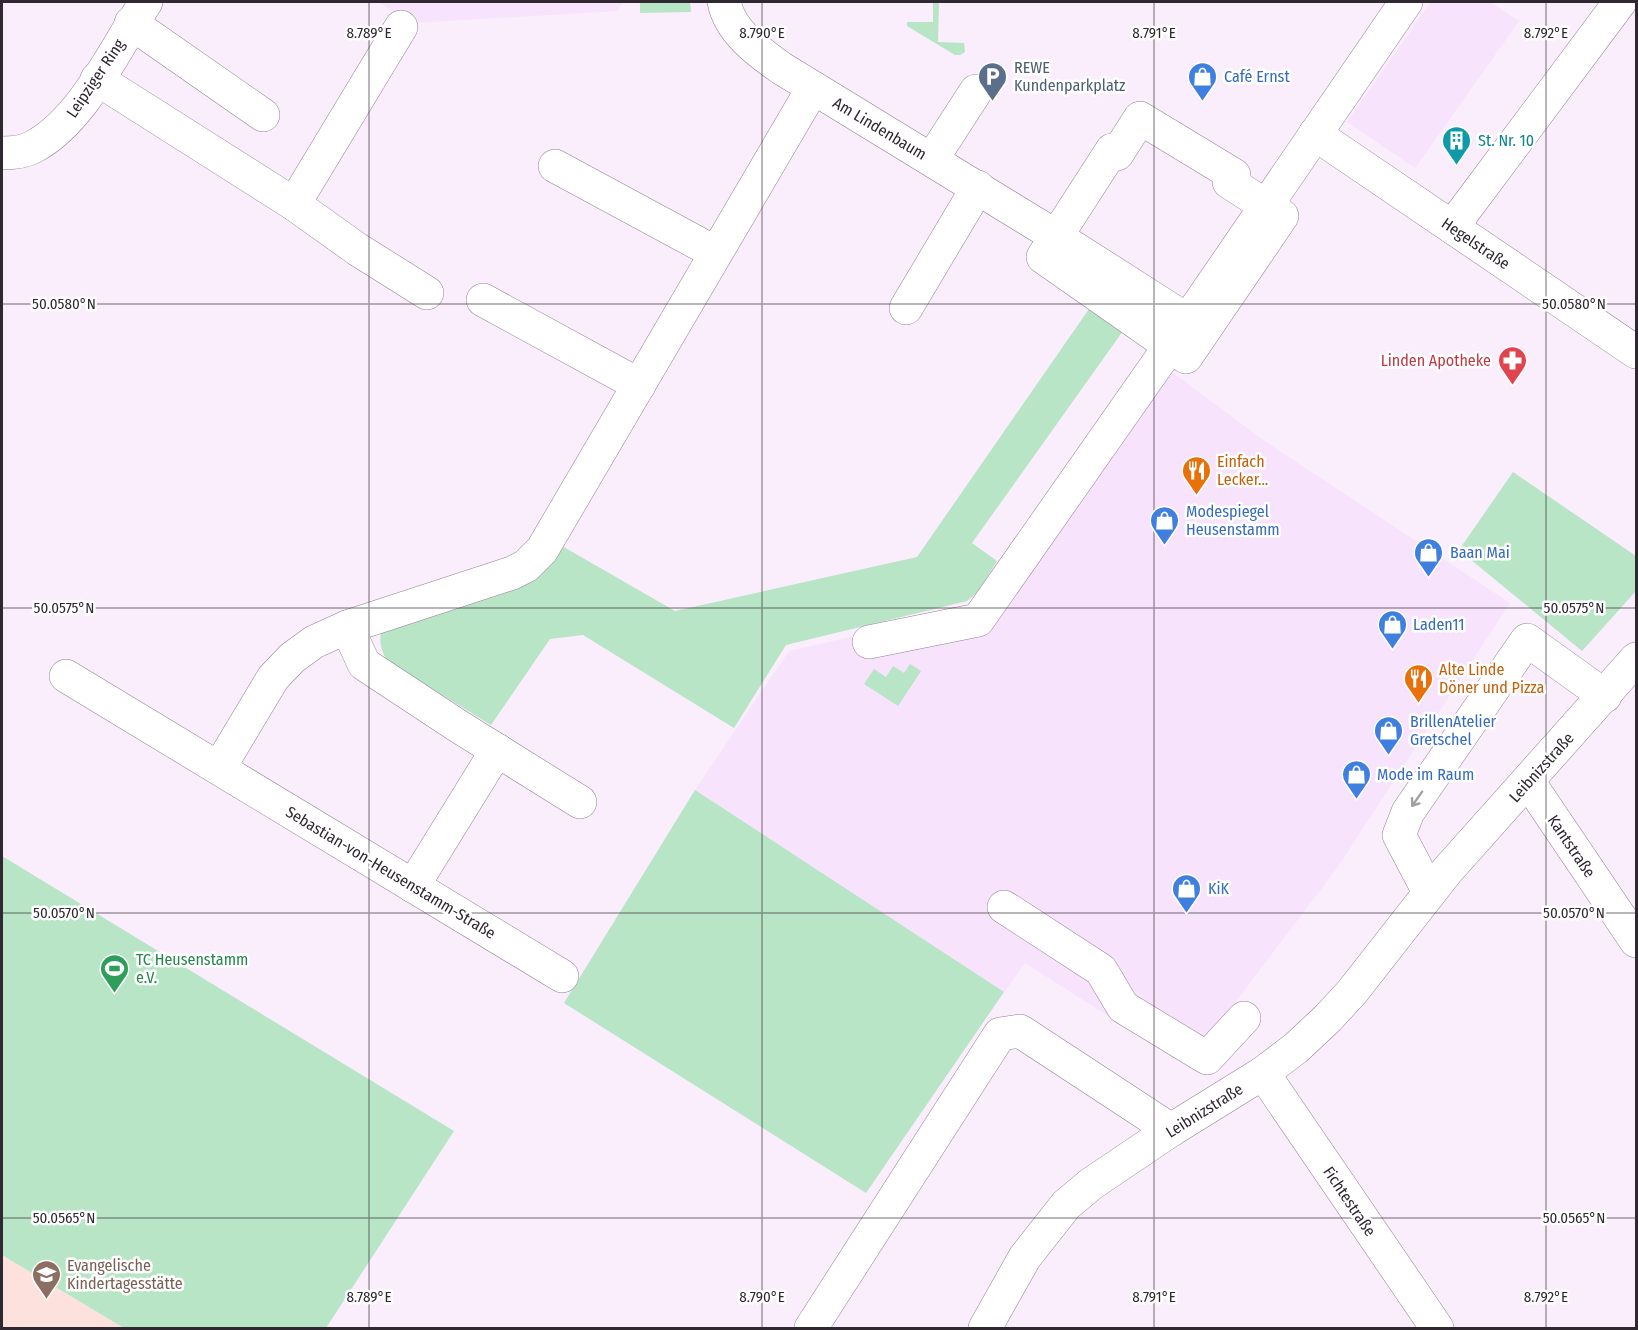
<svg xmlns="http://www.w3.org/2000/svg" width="1638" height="1330" viewBox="0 0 1638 1330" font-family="'Fira Sans Condensed',sans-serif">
	<rect width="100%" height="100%" fill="#faedfc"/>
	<!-- built -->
	<g fill="#f7e3fc">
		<path d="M 378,2 L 623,2 L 617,11 L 412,23 Z"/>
		<path d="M 1431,2 L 1490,2 L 1519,21 L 1415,168 L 1347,122 Z"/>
		<path d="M 1149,355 L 1266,442 L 1510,603 L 1337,868 L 1187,1066 L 1025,963 L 1004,992 L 695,790 L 789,651 L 973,609 Z"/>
	</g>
	<!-- education -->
	<path fill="#fce1dd" d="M 2,1255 L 32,1273 L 124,1328 L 2,1328 Z"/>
	<!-- green -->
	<g fill="#b7e5c5">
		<path d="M 640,2 L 690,2 L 691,12 L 640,13 Z"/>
		<path d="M 933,2 L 939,2 L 938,42 L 964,43 L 965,52 L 960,55 L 955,55 L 907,26 L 907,22 L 933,22 Z"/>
		<path d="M 1098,296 L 1123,331 L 972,543 L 997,561 L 978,592 L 967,601 L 786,645 L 734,728 L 583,635 L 550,639 L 491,725 L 387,661 C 382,651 379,644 381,633 L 542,573 L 551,564 L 562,546 L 675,611 L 917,557 Z"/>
		<path d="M 1513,472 L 1636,556 L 1636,591 L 1582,651 L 1459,550 Z"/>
		<path d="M 910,664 L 921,671 L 898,706 L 864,684 L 874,669 L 886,677 L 893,666 L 904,673 Z"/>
		<path d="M 695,790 L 1004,992 L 866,1193 L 564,1003 Z"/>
		<path d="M 2,856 L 454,1131 L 326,1328 L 124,1328 L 2,1255 Z"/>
	</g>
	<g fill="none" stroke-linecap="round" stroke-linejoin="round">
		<defs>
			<g id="minor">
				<path d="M 724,2 C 730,31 757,51 781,68 L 1054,235 L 1187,320"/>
				<path d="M 131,23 L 263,115"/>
				<path d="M 97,79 L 294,204 L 357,249 L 427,293"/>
				<path d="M 1140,118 L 1234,175 L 1229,182 L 1282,216 L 1186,357 L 1043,257 L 1112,150 L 1117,154 Z"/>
				<path d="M 1315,134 L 1636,352"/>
				<path d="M 2,153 C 12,153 24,152 33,147 C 83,121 115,48 146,2"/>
				<path d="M 932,159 L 976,91"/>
				<path d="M 555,166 L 716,253"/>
				<path d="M 294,204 L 401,27"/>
				<path d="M 1452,227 L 1620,2"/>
				<path d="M 483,300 L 639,385"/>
				<path d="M 906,308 L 978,187"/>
				<path d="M 347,627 L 364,664 L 458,726 L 580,802"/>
				<path d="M 869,642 L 978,620 L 1170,346 L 1406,2"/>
				<path d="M 66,676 L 562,976"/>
				<path d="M 219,768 L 273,678 L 292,658 L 314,642 L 347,627 L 512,573 L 526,566 L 542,550 L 813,88"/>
				<path d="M 1528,781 L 1636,941"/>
				<path d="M 413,886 L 497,750"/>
				<path d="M 1429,892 L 1399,835 L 1408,812 L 1527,640 L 1605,696"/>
				<path d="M 1004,907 L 1101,970 L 1123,1007 L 1207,1058 L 1244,1018"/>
				<path d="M 1263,1073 L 1437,1328"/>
				<path d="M 811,1328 L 1000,1034 L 1020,1031 L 1171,1130"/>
				<path d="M 985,1328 L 1025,1257 L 1066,1205 L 1091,1184 L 1171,1130 L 1263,1073 L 1296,1048 L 1328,1018 L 1352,992 L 1446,872 L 1636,659"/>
			</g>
		</defs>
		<!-- minor casing -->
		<use href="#minor" stroke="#938197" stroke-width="34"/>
		<!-- minor -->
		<use href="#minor" stroke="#fff" stroke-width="33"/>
	</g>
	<!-- one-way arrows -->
	<defs><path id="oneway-shaft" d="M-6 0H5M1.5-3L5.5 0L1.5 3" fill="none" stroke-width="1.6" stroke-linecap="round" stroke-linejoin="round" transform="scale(1.5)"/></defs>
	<use stroke="#a29ea2" href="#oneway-shaft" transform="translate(1417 799) rotate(125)"/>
	<!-- ticks -->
	<path fill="none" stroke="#302831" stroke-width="1.5" stroke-opacity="0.45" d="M 369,2 L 369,1328M 762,2 L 762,1328M 1154,2 L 1154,1328M 1546,2 L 1546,1328M 2,304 L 1636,304M 2,608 L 1636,608M 2,913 L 1636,913M 2,1218 L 1636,1218"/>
	<!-- icons -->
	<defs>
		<symbol id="parking-pin" viewBox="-11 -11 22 30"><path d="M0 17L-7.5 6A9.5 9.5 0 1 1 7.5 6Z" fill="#5c6f8a" stroke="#fff"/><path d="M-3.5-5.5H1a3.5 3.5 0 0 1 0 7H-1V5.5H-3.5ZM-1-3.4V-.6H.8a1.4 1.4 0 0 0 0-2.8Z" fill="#fff"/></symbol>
		<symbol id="shop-pin" viewBox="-11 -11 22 30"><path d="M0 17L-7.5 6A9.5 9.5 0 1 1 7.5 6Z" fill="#3f7fe0" stroke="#fff"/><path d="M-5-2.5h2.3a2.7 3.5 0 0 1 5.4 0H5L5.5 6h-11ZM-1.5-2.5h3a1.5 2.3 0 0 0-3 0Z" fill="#fff"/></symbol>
		<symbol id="building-pin" viewBox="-11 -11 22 30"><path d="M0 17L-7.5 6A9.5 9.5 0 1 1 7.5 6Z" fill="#0f9aa8" stroke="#fff"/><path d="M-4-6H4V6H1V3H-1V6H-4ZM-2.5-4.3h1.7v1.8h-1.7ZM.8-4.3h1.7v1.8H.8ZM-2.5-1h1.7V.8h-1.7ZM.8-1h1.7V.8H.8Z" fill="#fff"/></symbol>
		<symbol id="pharmacy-pin" viewBox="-11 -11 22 30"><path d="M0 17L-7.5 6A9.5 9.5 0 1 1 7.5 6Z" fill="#e0444e" stroke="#fff"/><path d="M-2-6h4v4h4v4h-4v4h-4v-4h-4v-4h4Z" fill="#fff"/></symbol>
		<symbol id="restaurant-pin" viewBox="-11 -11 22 30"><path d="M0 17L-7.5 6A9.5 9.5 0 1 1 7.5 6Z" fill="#e8710a" stroke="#fff"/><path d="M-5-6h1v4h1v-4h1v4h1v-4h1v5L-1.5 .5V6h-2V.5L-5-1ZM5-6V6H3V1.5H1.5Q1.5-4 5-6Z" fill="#fff"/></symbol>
		<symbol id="stadium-pin" viewBox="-11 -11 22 30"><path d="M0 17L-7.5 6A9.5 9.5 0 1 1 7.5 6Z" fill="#2e9e5b" stroke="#fff"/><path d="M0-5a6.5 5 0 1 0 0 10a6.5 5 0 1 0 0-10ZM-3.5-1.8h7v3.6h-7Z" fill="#fff"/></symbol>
		<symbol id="school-pin" viewBox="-11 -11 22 30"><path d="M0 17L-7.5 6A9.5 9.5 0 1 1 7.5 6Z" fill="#8d6e63" stroke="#fff"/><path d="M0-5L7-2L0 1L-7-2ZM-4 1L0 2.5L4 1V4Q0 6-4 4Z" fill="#fff"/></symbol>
	</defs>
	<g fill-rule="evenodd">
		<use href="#parking-pin" x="976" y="60" width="33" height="45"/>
		<use href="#shop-pin" x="1186" y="60" width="33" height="45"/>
		<use href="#building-pin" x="1440" y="124" width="33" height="45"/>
		<use href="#pharmacy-pin" x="1496" y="344" width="33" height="45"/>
		<use href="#restaurant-pin" x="1180" y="454" width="33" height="45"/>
		<use href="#shop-pin" x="1148" y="504" width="33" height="45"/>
		<use href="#shop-pin" x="1412" y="536" width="33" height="45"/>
		<use href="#shop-pin" x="1376" y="608" width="33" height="45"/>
		<use href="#restaurant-pin" x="1402" y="662" width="33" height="45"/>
		<use href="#shop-pin" x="1372" y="714" width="33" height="45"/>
		<use href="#shop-pin" x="1340" y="758" width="33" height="45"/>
		<use href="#shop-pin" x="1170" y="872" width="33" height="45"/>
		<use href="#stadium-pin" x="98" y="952" width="33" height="45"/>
		<use href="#school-pin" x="30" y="1258" width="33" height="45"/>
	</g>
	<g text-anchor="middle" stroke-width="5" stroke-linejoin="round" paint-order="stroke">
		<!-- service labels -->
		<g font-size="16" fill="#4e5e75" stroke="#fff" text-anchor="start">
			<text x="1014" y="73">REWE<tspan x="1014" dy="18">Kundenparkplatz</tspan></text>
		</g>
		<!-- shop labels -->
		<g font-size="16" fill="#366cbe" stroke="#fff" text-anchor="start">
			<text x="1224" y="82">Café Ernst</text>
			<text x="1186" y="517">Modespiegel<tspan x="1186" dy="18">Heusenstamm</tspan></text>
			<text x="1450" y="558">Baan Mai</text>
			<text x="1413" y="630">Laden11</text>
			<text x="1410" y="727">BrillenAtelier<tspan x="1410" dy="18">Gretschel</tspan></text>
			<text x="1377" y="780">Mode im Raum</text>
			<text x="1208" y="894">KiK</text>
		</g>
		<!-- street labels -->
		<g font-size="16" fill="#302831" stroke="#fff">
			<text transform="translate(95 78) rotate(-56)" y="6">Leipziger Ring</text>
			<text transform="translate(880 128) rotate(31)" y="6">Am Lindenbaum</text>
			<text transform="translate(1476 243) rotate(34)" y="6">Hegelstraße</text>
			<text transform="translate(1541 767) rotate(-48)" y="6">Leibnizstraße</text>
			<text transform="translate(1572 846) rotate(56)" y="6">Kantstraße</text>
			<text transform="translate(391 872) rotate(31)" y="6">Sebastian-von-Heusenstamm-Straße</text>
			<text transform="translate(1204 1110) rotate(-32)" y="6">Leibnizstraße</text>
			<text transform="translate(1350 1201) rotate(56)" y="6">Fichtestraße</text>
		</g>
		<!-- culture labels -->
		<g font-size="16" fill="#0d838f" stroke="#fff" text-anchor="start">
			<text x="1478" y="146">St. Nr. 10</text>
		</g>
		<!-- health labels -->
		<g font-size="16" fill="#be3a42" stroke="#fff" text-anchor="end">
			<text x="1491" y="366">Linden Apotheke</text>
		</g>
		<!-- food labels -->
		<g font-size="16" fill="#c56008" stroke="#fff" text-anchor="start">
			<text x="1217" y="467">Einfach<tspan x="1217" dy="18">Lecker...</tspan></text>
			<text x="1439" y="675">Alte Linde<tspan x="1439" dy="18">Döner und Pizza</tspan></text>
		</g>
		<!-- leisure labels -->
		<g font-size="16" fill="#27864d" stroke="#fff" text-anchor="start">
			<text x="136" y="965">TC Heusenstamm<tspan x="136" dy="18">e.V.</tspan></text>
		</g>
		<!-- education labels -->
		<g font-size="16" fill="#785e54" stroke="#fff" text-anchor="start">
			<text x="67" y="1271">Evangelische<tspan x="67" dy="18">Kindertagesstätte</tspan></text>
		</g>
	</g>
	<g font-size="15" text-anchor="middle" fill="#302831" stroke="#fff" stroke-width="5" stroke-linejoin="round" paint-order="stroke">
		<text x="369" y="38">8.789°E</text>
		<text x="762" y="38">8.790°E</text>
		<text x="1154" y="38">8.791°E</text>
		<text x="1546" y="38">8.792°E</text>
		<text x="64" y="309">50.0580°N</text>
		<text x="1574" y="309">50.0580°N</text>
		<text x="64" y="613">50.0575°N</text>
		<text x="1574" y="613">50.0575°N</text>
		<text x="64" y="918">50.0570°N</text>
		<text x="1574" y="918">50.0570°N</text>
		<text x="64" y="1223">50.0565°N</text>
		<text x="1574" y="1223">50.0565°N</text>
		<text x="369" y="1302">8.789°E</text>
		<text x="762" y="1302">8.790°E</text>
		<text x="1154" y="1302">8.791°E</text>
		<text x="1546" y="1302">8.792°E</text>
	</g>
	<!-- border -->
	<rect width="1638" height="1330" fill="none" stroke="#302831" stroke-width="6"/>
</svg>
